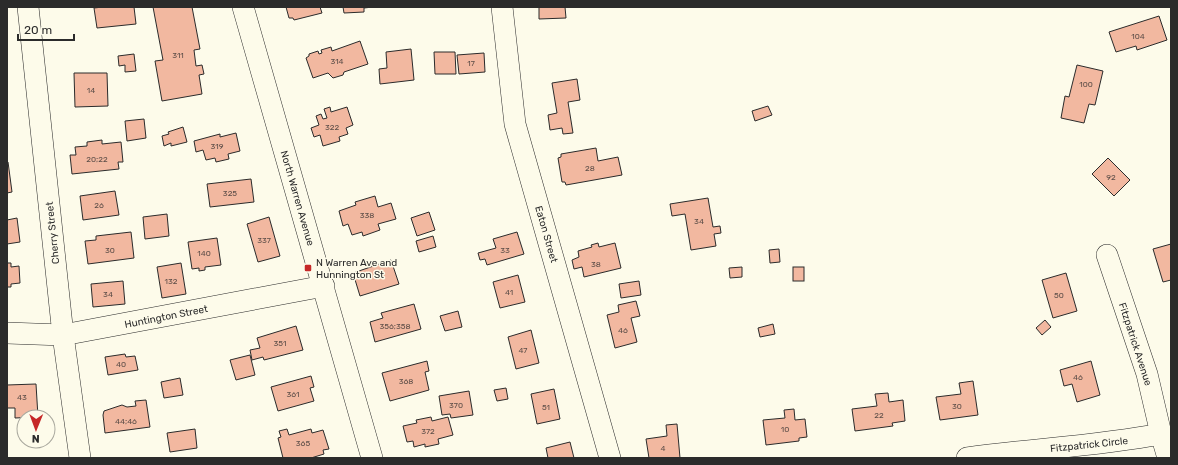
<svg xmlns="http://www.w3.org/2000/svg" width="1178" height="465" viewBox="0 0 1178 465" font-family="Rubik,sans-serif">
	<rect width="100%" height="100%" fill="#fdfbea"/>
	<!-- building -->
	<g fill="#f2b8a0" stroke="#2b2b2b">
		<path d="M 103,7 L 134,7 L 136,24 L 97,28 L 94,8 Z"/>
		<path d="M 153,7 L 192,7 L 200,49 L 194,50 L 196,66 L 202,65 L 204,74 L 199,75 L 202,94 L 162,101 L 155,61 L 163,60 Z"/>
		<path d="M 286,7 L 320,7 L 322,13 L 294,20 L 293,18 L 289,18 Z"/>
		<path d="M 343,7 L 373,7 L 364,8 L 364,12 L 344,13 Z"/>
		<path d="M 539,7 L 565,7 L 566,18 L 539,19 Z"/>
		<path d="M 1159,16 L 1167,40 L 1137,50 L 1136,46 L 1116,52 L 1109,32 Z"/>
		<path d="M 360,41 L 368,64 L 344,72 L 343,75 L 333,78 L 328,73 L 313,78 L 306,58 L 309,56 L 309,54 L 318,51 L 319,54 L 322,53 L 321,50 L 331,47 L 332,51 Z"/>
		<path d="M 411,49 L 414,80 L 380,84 L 379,69 L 387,68 L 386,52 Z"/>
		<path d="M 434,52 L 455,52 L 456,74 L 435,74 Z"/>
		<path d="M 484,53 L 485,72 L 459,74 L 457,55 Z"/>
		<path d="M 134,54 L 136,71 L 125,72 L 125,65 L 119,66 L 118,56 Z"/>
		<path d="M 1077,65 L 1103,71 L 1095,105 L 1089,104 L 1084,123 L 1061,118 L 1065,96 L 1069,97 Z"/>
		<path d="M 74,73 L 107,73 L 108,106 L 75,107 Z"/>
		<path d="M 577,79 L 580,100 L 568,102 L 573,133 L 563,134 L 562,128 L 550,130 L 548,115 L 557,113 L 552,83 Z"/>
		<path d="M 768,106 L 772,115 L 755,121 L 752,111 Z"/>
		<path d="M 330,107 L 331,112 L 347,107 L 353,125 L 346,128 L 348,134 L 339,137 L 340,141 L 323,146 L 320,135 L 314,137 L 311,128 L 319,125 L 316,116 L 321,114 L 323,119 L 327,118 L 324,109 Z"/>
		<path d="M 144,119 L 146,138 L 127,141 L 125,121 Z"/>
		<path d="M 183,127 L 187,142 L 171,146 L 171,143 L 164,146 L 162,136 L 169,134 L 168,132 Z"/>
		<path d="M 236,133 L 240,151 L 228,154 L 229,159 L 216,162 L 215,158 L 206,160 L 203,150 L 196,152 L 194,141 L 220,134 L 220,137 Z"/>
		<path d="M 102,140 L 102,144 L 121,142 L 123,162 L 118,162 L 119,169 L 72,174 L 70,155 L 76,155 L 75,147 L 87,146 L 87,142 Z"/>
		<path d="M 596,148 L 598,161 L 618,157 L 622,175 L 566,185 L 565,182 L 562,182 L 558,158 L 561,157 L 561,154 Z"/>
		<path d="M 1108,158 L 1130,180 L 1114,196 L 1092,174 Z"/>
		<path d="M 7,162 L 8,162 L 12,192 L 7,193 Z"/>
		<path d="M 251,179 L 254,202 L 210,207 L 207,184 Z"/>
		<path d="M 115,191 L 119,215 L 83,220 L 80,196 Z"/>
		<path d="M 375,196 L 378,207 L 391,203 L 396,219 L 378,224 L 380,230 L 363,236 L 362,232 L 352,235 L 348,224 L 343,226 L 339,211 L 356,205 L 355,202 Z"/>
		<path d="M 708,198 L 713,227 L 720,226 L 721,233 L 714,234 L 716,246 L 691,250 L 685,214 L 672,216 L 670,204 Z"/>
		<path d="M 429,212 L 435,230 L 417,236 L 411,218 Z"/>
		<path d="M 167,214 L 169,236 L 145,239 L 143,217 Z"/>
		<path d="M 269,217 L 280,256 L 258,262 L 247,224 Z"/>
		<path d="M 17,218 L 20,242 L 7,244 L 7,220 Z"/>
		<path d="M 131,232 L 134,258 L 88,264 L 85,241 L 96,240 L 96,236 Z"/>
		<path d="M 517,232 L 524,254 L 487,265 L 485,259 L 480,260 L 478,253 L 496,248 L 493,239 Z"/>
		<path d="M 433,236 L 436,247 L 419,252 L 416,241 Z"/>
		<path d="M 217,238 L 221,265 L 205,267 L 205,270 L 199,271 L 199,268 L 192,269 L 188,242 Z"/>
		<path d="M 598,243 L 599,247 L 615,243 L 621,268 L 584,277 L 582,267 L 574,269 L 572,260 L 579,257 L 578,251 L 592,247 L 591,245 Z"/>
		<path d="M 1171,244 L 1171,280 L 1163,282 L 1153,249 Z"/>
		<path d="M 779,249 L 780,262 L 770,263 L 769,250 Z"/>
		<path d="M 391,260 L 399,284 L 360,296 L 353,273 Z"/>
		<path d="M 7,263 L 11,263 L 11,267 L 19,266 L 20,283 L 11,284 L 11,287 L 7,287 Z"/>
		<path d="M 181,263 L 186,294 L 162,298 L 157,267 Z"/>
		<path d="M 742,267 L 742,277 L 730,278 L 729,268 Z"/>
		<rect x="793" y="267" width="11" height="14"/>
		<path d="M 1066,273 L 1077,311 L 1053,318 L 1042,280 Z"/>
		<path d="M 518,275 L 525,302 L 500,308 L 493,282 Z"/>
		<path d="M 123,281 L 125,304 L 93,307 L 91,284 Z"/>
		<path d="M 639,281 L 641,295 L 621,298 L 619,284 Z"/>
		<path d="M 636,301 L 640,316 L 631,318 L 637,342 L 615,348 L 607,315 L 619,312 L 618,305 Z"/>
		<path d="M 414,304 L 421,329 L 375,342 L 370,322 L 383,318 L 381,313 Z"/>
		<path d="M 458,311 L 462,327 L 445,331 L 440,316 Z"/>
		<path d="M 1045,320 L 1051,327 L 1042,335 L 1036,328 Z"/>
		<path d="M 773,324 L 775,334 L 760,337 L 758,328 Z"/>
		<path d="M 296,326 L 303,350 L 264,360 L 263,357 L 252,360 L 250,350 L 260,348 L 257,338 Z"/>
		<path d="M 531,330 L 539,363 L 516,369 L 508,337 Z"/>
		<path d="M 125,354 L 126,357 L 135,356 L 138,370 L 108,375 L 105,357 Z"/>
		<path d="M 250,355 L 255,375 L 236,380 L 230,360 Z"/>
		<path d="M 427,361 L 429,371 L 425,372 L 429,390 L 390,401 L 382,373 Z"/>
		<path d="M 1091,361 L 1100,395 L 1077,402 L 1072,384 L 1064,386 L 1060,370 Z"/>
		<path d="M 311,376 L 314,387 L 310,388 L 314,401 L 278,411 L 271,387 Z"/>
		<path d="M 180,378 L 183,395 L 164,398 L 161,382 Z"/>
		<path d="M 973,381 L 978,415 L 940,420 L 936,397 L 961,394 L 959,383 Z"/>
		<path d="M 36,384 L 38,417 L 15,418 L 15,408 L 7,408 L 7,385 Z"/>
		<path d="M 506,388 L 508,399 L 497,401 L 494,390 Z"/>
		<path d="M 554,389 L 560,419 L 537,424 L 531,394 Z"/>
		<path d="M 469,391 L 473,415 L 451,418 L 450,414 L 442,415 L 439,396 Z"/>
		<path d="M 888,393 L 889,402 L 903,400 L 905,421 L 892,423 L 893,426 L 855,431 L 852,409 L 877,406 L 875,394 Z"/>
		<path d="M 146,400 L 150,427 L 105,433 L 103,415 L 104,411 L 122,405 L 127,407 L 136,406 L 135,401 Z"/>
		<path d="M 794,409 L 795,420 L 805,419 L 807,437 L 799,438 L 799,441 L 766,445 L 763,420 L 785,418 L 784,410 Z"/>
		<path d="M 431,417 L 432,421 L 448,417 L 453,435 L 438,439 L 439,444 L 425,447 L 425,444 L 414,447 L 413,441 L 407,442 L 403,426 L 417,423 L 416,420 Z"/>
		<path d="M 677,424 L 680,458 L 649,458 L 646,439 L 667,436 L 666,425 Z"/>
		<path d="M 195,429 L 197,448 L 170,452 L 167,433 Z"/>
		<path d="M 287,429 L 289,435 L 311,429 L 312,433 L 323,430 L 329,449 L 323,450 L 324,454 L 311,458 L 283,458 L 278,438 L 281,437 L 279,431 Z"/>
		<path d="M 570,442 L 574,458 L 548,458 L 546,448 Z"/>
	</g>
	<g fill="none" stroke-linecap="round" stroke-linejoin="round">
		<defs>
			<g id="minor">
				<path d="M 28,7 L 63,335 L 80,458"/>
				<path d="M 243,7 L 372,458"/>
				<path d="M 502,7 L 515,124 L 610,458"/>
				<path d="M 1107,255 L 1147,374 L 1161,434"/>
				<path d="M 7,333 L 63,335 L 324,286"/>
				<path d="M 967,458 C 1032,449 1097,446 1161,434 L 1168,458"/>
			</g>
		</defs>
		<!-- minor casing -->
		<use href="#minor" stroke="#2b2b2b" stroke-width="22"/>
		<!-- minor -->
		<use href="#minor" stroke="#fdfbea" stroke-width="21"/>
	</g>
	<!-- markers -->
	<rect fill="#c62828" stroke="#fdfbea" stroke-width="1.5" x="304" y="264" width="8" height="8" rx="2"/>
	<g text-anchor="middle" stroke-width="3" stroke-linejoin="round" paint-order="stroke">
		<!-- number labels -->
		<g font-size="8" fill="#5d4e48">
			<text x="1138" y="39">104</text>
			<text x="178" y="58">311</text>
			<text x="337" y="64">314</text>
			<text x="471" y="66">17</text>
			<text x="1086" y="87">100</text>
			<text x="91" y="93">14</text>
			<text x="332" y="130">322</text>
			<text x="217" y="149">319</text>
			<text x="97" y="162">20;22</text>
			<text x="590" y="171">28</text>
			<text x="1111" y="180">92</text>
			<text x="230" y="196">325</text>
			<text x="99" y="208">26</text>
			<text x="367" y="218">338</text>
			<text x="699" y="224">34</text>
			<text x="264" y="243">337</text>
			<text x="110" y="253">30</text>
			<text x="505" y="253">33</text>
			<text x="204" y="256">140</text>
			<text x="596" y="267">38</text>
			<text x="171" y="284">132</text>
			<text x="509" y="295">41</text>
			<text x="108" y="297">34</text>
			<text x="1059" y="298">50</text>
			<text x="395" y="329">356;358</text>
			<text x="623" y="333">46</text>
			<text x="280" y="346">351</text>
			<text x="523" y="353">47</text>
			<text x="121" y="367">40</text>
			<text x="1078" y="380">46</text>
			<text x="406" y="384">368</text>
			<text x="293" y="397">361</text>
			<text x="22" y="400">43</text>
			<text x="456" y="408">370</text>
			<text x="957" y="409">30</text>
			<text x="546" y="410">51</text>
			<text x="879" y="418">22</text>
			<text x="126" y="424">44;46</text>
			<text x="785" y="432">10</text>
			<text x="428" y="434">372</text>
			<text x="303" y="446">365</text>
			<text x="663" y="451">4</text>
		</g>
		<!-- street labels -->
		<g font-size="10" fill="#2b2b2b" stroke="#fdfbea">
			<text transform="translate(298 198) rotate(74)" y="4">North Warren Avenue</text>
			<text transform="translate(52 233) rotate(-96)" y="4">Cherry Street</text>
			<text transform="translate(547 234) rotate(74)" y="4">Eaton Street</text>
			<text transform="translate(166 316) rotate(-11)" y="4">Huntington Street</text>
			<text transform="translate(1136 344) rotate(72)" y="4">Fitzpatrick Avenue</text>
			<text transform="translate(1089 444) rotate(-6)" y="4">Fitzpatrick Circle</text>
		</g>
		<!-- poi labels -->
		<g font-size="10" fill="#2b2b2b" stroke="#fdfbea" text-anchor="start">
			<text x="316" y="266">N Warren Ave and<tspan x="316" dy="12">Hunnington St</tspan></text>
		</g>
	</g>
	<!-- border -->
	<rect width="1178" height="465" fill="none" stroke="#2b2b2b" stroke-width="16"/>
	<!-- north arrow -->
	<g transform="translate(36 429) rotate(181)"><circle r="19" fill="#fdfbea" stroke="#a9a89e"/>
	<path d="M0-3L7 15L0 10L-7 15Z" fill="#c62828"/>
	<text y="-6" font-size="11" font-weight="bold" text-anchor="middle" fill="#2b2b2b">N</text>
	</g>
	<!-- scale -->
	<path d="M18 34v6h56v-6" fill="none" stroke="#2b2b2b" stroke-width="2"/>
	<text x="24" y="34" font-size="12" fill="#2b2b2b" stroke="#fdfbea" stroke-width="3" paint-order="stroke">20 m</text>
</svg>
